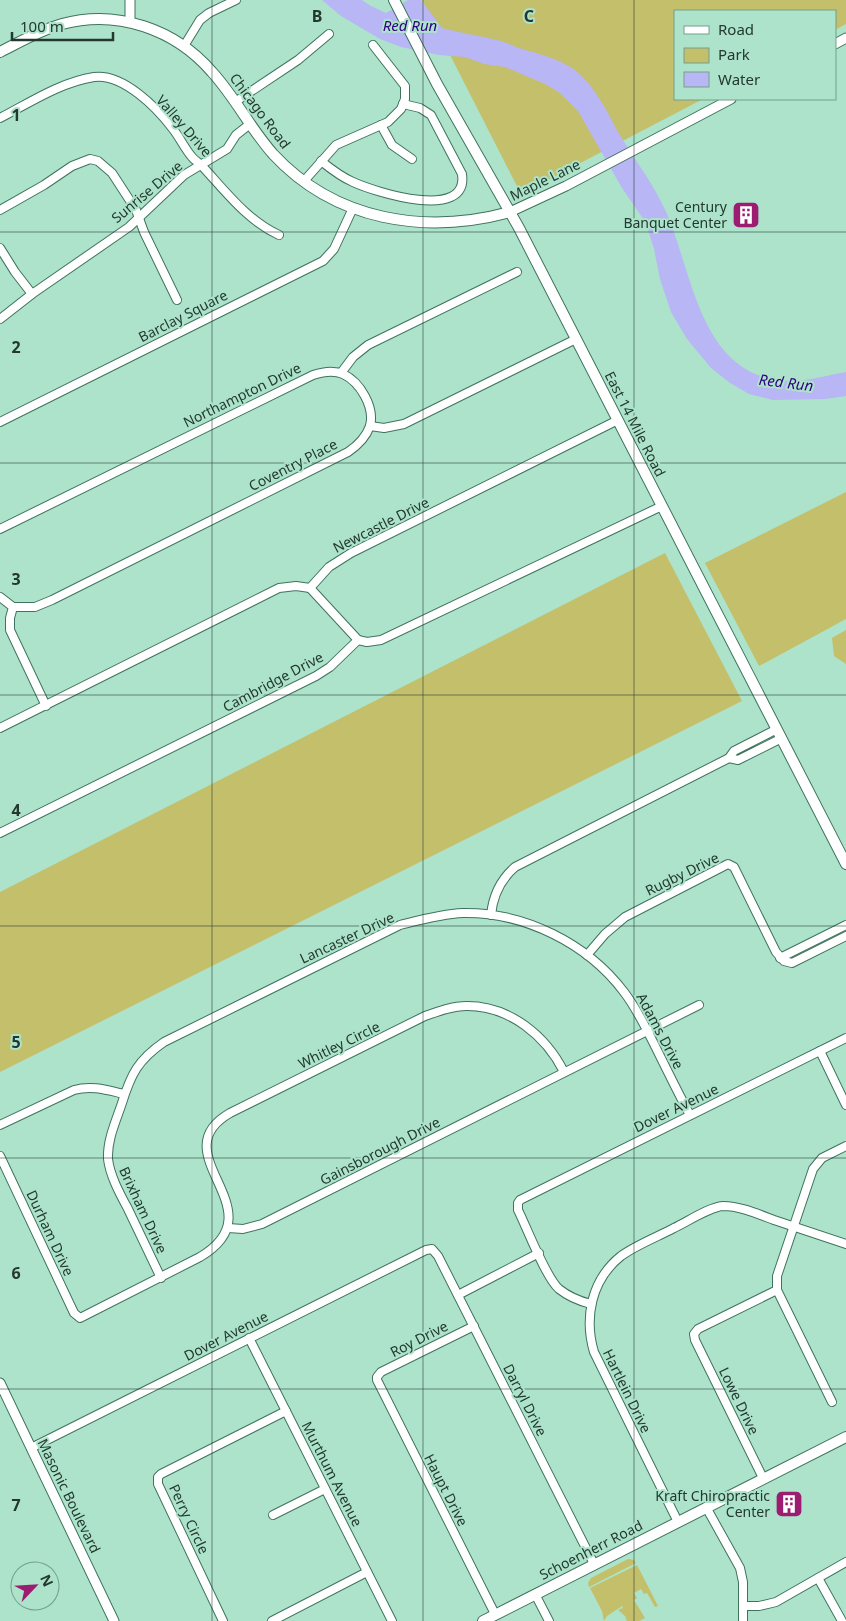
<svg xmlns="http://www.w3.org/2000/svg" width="846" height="1621" viewBox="0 0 846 1621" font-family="'Noto Sans',sans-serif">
	<rect width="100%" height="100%" fill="#ace3ca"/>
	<!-- green -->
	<g fill="#c4bf6a">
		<path d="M 422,0 L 846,0 L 846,24 L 835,30 L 835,11 L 675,11 L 675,99 L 703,99 L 521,194 Z"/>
		<path d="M 846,492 L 846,619 L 759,666 L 705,563 Z"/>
		<path d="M 665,553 L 742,701 L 0,1072 L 0,892 Z"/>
		<path d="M 846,630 L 846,664 L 834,656 L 832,638 Z"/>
		<path d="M 628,1559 L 634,1560 L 636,1563 L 589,1587 L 588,1583 L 591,1578 Z"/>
		<path d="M 637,1565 L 658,1606 L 655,1607 L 647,1593 L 644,1594 L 641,1589 L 634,1593 L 637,1598 L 634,1600 L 645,1618 L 639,1621 L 627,1621 L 625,1616 L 618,1610 L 623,1608 L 622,1606 L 607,1616 L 604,1621 L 602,1611 L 590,1588 Z"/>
	</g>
	<!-- water -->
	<path fill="#b8b6f4" d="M 322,0 L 362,0 L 371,6 L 386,13 L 408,0 L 421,0 L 442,28 C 461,33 481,36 501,41 C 508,43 515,47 522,49 C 540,54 559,59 575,70 C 594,85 607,111 618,132 C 634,159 654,184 667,214 C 694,277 701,382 794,381 C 811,380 829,375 846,372 L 846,396 L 825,399 L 773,400 L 749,394 L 730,383 L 711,368 L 687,339 L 671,312 L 660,279 L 654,249 L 646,223 L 622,188 L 578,111 L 560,93 L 545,84 L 505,67 L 484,64 L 465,57 L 439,55 L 401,47 L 380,39 L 341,16 Z"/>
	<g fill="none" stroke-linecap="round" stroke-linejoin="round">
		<defs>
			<g id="minor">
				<path d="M 184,46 L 200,20 L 209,13 L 236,0"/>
				<path d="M 235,102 L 298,60 L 329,34"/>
				<path d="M 0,118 C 29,103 61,82 94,77 C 123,73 157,108 173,129 C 180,138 185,149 192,157 C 195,161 200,163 203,167 C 226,192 248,221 279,235"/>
				<path d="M 381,125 L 392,145 L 412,159"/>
				<path d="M 321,161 C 331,169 341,177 353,182 C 375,192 469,222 462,174 L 431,115 L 420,108 L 403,104"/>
				<path d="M 304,181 L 336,145 L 388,122 L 401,109 L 405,99 L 405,86 L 373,45"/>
				<path d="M 0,210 L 44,185 L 72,166 L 90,159 L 98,161 L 112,173 L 136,210 L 144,232 L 177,300"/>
				<path d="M 0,248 L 15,272 L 32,294"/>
				<path d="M 0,319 L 32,294 L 129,227 L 184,175 L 227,149 L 236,135 L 250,124"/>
				<path d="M 341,373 L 353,357 L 368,345 L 517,272"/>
				<path d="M 0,422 L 323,261 L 334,249 L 353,208"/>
				<path d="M 370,426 L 384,428 L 404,424 L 576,339"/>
				<path d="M 0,529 L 313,375 C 322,372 334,370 343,374 C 360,382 375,407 370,426 C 366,437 357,446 348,452 L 52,600 L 35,607 L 13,607"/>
				<path d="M 310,588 L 329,567 L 351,553 L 618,420"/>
				<path d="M 310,588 L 358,640"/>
				<path d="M 0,597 L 13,607 L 10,618 L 10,630 L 46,706"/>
				<path d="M 358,640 L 367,642 L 381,640 L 662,506"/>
				<path d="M 0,728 L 279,588 L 296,586 L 310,588"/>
				<path d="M 777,729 L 734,751 L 729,758 L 738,760 L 782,738"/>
				<path d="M 0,833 L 316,676 L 330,667 L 358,640"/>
				<path d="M 491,915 C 493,895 500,880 515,867 L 729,758"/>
				<path d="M 587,955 L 605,934 L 625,917 L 728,864 L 734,867 L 735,869 L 776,952 L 784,961 L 792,963 L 846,936"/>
				<path d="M 780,958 L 846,925"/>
				<path d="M 820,1051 L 846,1105"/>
				<path d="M 0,1125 L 74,1090 C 92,1085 107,1090 124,1094"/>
				<path d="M 0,1156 L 74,1313 L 80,1318 L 82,1317 L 200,1257 C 280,1210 159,1154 230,1113 L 425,1016 C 439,1011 453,1006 467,1006 C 510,1006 546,1036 564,1072"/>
				<path d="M 228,1228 L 243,1229 L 262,1224 L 699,1005"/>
				<path d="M 161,1278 C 150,1255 139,1232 128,1209 C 120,1194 110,1176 108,1159 C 107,1140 116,1121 122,1103 C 131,1074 138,1060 164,1042 L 400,925 C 420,920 441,914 463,913 C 524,912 587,943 624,992 C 637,1009 646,1028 656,1048 C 667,1070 678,1093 690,1115"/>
				<path d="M 777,1290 L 832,1402"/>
				<path d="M 458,1295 L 539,1253"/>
				<path d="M 591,1304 C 579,1301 569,1297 559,1289 C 546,1278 527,1228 518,1210 L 518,1203 L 520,1200 L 846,1038"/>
				<path d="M 474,1326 L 381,1372 L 377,1377 L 377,1380 L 495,1614"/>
				<path d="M 249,1338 L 392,1621"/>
				<path d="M 31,1448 L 426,1250 L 432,1249 L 438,1256 L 594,1564"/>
				<path d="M 763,1478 L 695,1340 L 694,1334 L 698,1329 L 777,1290 L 777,1276 L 813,1169 L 822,1158 L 846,1146"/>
				<path d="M 706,1507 L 740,1568 L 743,1582 L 743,1621"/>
				<path d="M 273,1515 L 325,1489"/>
				<path d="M 678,1522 L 594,1352 C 584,1318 591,1280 621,1256 C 636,1245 657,1237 674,1228 C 687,1222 709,1207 723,1206 C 740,1206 758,1214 774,1220 C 798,1228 822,1236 846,1244"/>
				<path d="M 818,1578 L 842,1621"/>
				<path d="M 535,1594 L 549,1621"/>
				<path d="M 744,1606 L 759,1606 L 776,1602 L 846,1562"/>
				<path d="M 223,1621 L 158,1484 L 158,1477 L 161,1474 L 286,1411"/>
				<path d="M 272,1621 L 367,1572"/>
			</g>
			<g id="tertiary">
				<path d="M 130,0 L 130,22"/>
				<path d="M 835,44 L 846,38"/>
				<path d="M 510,212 L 566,186 L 731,99"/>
				<path d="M 0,1383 L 114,1621"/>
			</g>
			<g id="secondary">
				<path d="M 394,0 L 437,84 L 519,228 L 846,864"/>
				<path d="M 0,52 C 20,42 40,30 62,24 C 117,9 175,29 212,72 C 235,97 250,128 273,154 C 335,221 425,235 510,212"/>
				<path d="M 483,1621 L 846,1437"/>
			</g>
		</defs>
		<!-- minor casing -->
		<use href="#minor" stroke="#3f735e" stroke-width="10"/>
		<!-- tertiary casing -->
		<use href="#tertiary" stroke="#3f735e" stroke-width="11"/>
		<!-- secondary casing -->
		<use href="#secondary" stroke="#3f735e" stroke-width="12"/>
		<!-- minor -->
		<use href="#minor" stroke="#fff" stroke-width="8"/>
		<!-- tertiary -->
		<use href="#tertiary" stroke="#fff" stroke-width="9"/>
		<!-- secondary -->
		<use href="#secondary" stroke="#fff" stroke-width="10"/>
	</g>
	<!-- grid -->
	<path fill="none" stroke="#233930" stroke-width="1" stroke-opacity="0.55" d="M 212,0 L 212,1621M 423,0 L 423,1621M 634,0 L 634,1621M 0,232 L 846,232M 0,463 L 846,463M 0,695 L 846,695M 0,926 L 846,926M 0,1158 L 846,1158M 0,1389 L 846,1389"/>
	<!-- icons -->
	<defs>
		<symbol id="building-square" viewBox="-11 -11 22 22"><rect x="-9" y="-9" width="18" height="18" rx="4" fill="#9c1c71" stroke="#ace3ca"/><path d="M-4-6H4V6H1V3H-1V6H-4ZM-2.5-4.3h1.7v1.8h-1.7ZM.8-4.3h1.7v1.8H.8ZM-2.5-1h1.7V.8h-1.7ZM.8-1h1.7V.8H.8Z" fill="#fff"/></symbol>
	</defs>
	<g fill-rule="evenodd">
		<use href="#building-square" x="730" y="199" width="32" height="32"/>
		<use href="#building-square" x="773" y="1488" width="32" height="32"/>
	</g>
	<g text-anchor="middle" stroke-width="4" stroke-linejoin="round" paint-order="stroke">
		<!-- street labels -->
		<g font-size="14" fill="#233930" stroke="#ace3ca">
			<text transform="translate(260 111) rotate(53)" y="5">Chicago Road</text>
			<text transform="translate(184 126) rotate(49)" y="5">Valley Drive</text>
			<text transform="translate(545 180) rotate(-26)" y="5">Maple Lane</text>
			<text transform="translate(147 192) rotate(-40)" y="5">Sunrise Drive</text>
			<text transform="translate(183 316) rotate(-27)" y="5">Barclay Square</text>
			<text transform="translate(242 395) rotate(-26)" y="5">Northampton Drive</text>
			<text transform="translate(635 424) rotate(63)" y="5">East 14 Mile Road</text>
			<text transform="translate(293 465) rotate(-27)" y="5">Coventry Place</text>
			<text transform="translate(381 525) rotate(-27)" y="5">Newcastle Drive</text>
			<text transform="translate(273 682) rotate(-28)" y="5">Cambridge Drive</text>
			<text transform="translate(682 874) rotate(-26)" y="5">Rugby Drive</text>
			<text transform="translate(347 938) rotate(-25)" y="5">Lancaster Drive</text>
			<text transform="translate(660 1031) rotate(62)" y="5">Adams Drive</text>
			<text transform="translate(339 1045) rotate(-26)" y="5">Whitley Circle</text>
			<text transform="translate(676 1108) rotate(-26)" y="5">Dover Avenue</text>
			<text transform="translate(380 1151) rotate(-27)" y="5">Gainsborough Drive</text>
			<text transform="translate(143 1210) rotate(65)" y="5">Brixham Drive</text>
			<text transform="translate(50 1233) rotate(65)" y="5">Durham Drive</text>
			<text transform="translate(226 1336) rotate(-27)" y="5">Dover Avenue</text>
			<text transform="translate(419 1339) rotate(-27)" y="5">Roy Drive</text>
			<text transform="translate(627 1391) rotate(64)" y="5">Hartlein Drive</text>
			<text transform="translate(525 1400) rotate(63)" y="5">Darryl Drive</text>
			<text transform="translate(739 1401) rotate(64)" y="5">Lowe Drive</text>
			<text transform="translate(332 1474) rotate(63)" y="5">Murthum Avenue</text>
			<text transform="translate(446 1490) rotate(63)" y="5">Haupt Drive</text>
			<text transform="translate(69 1496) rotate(64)" y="5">Masonic Boulevard</text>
			<text transform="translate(189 1519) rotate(65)" y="5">Perry Circle</text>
			<text transform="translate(591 1550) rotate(-27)" y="5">Schoenherr Road</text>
		</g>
		<!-- poi labels -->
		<g font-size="14" fill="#233930" stroke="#ace3ca" text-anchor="end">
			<text x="727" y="212">Century<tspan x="727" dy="16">Banquet Center</tspan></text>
			<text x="770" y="1501">Kraft Chiropractic<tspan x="770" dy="16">Center</tspan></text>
		</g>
		<!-- water labels -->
		<g font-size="15" font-style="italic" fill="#300080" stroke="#ace3ca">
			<text x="410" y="31">Red Run</text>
			<text transform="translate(786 383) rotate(7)" y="5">Red Run</text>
		</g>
	</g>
	<g font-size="16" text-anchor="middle" font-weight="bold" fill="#233930" stroke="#ace3ca" stroke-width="4" stroke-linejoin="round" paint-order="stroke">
		<text x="317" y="22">B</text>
		<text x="529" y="22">C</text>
		<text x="16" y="121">1</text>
		<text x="16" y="353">2</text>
		<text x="16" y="585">3</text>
		<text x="16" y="816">4</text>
		<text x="16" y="1048">5</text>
		<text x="16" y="1279">6</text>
		<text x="16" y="1511">7</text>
	</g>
	<!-- legend -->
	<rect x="674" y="10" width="162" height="90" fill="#ace3ca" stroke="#759f8c"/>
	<rect x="684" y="26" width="25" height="8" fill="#ffffff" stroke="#759f8c"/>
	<text x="718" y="35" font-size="15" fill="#233930">Road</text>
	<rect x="684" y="48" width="25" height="15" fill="#c4bf6a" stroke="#759f8c"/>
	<text x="718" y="60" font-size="15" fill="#233930">Park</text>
	<rect x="684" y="72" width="25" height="15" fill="#b8b6f4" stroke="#759f8c"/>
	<text x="718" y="85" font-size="15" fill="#233930">Water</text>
	<!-- north arrow -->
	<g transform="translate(35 1586) rotate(65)"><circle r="24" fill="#ace3ca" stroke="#759f8c"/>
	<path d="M0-4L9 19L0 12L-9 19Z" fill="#9c1c71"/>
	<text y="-8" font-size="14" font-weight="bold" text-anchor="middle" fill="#233930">N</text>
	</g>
	<!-- scale -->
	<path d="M12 32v8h101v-8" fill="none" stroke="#233930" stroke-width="2.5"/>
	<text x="20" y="32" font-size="15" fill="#233930" stroke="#ace3ca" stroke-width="4" paint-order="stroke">100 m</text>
</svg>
